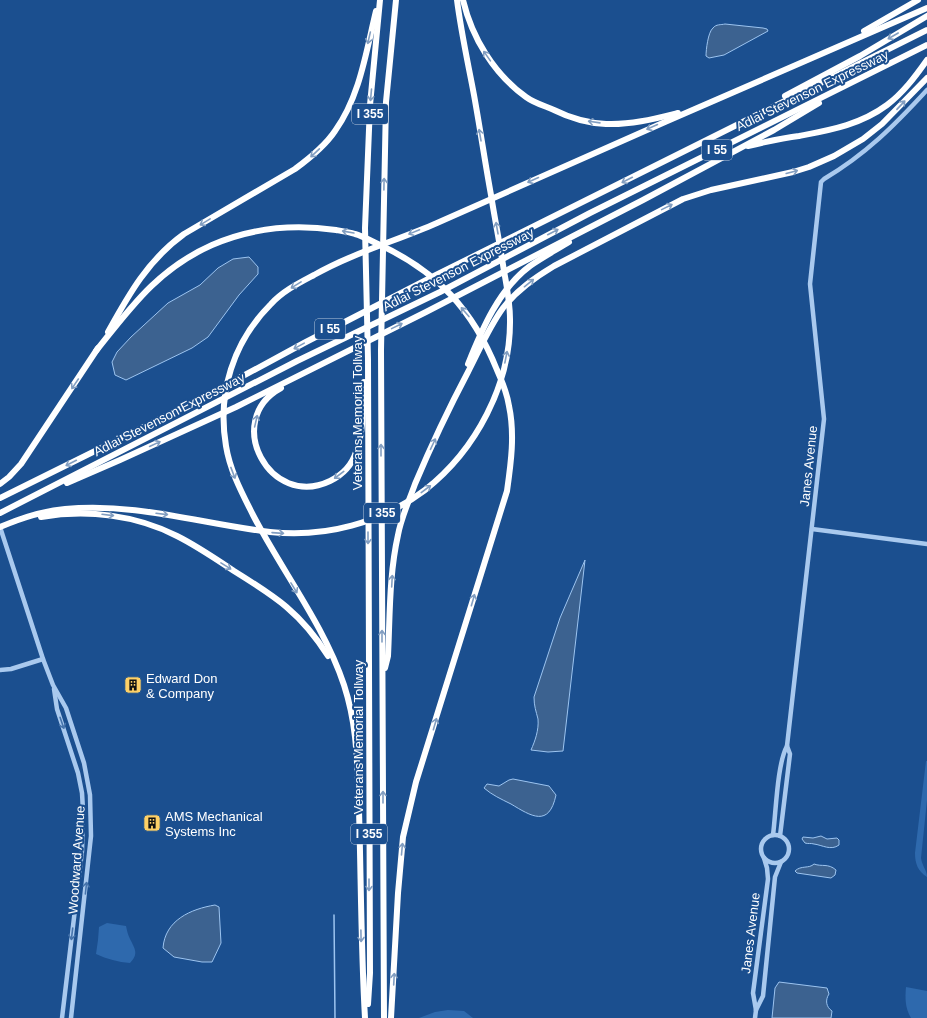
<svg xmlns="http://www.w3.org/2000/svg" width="927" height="1018" viewBox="0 0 927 1018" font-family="Arial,sans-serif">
	<rect width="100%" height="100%" fill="#1b4f8f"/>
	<!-- green -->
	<g fill="#2e69ad">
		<path d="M 926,761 L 927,761 L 927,800 L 921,858 C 922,866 927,870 927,877 C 918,871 915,864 915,853 Z"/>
		<path d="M 107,923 L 126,926 C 127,931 128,935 130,939 C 135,949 139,954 130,963 C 118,962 107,959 96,954 L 98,940 L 99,927 Z"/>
		<path d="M 906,987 L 927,991 L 927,1018 L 911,1018 C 905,1008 905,998 906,987 Z"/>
		<path d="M 448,1010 L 464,1011 L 473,1018 L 419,1018 L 435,1012 Z"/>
	</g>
	<!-- water -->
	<g fill="#3c6290" stroke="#9cc4f0">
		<path d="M 725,24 L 763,28 L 767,29 L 768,31 L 724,55 L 709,58 L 706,56 C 706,50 708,32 713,28 C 716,24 721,25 725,24 Z"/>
		<path d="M 249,257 L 258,267 L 258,274 L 239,295 L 208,337 L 192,348 L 126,380 L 115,375 L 112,362 L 117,352 L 131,337 L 168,303 L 200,285 L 218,268 L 233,259 Z"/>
		<path d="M 585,560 L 563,751 L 548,752 L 531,750 C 535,741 539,730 538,719 C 536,711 534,706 534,697 L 560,618 Z"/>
		<path d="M 513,779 L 549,786 L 556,795 C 549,828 531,816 511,804 C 501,799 492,795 484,788 L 487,784 L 499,786 L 509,780 Z"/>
		<path d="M 821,836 L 827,839 L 837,838 L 839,840 L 839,845 C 831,851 822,845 814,844 C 811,843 808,844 805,843 L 802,839 L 803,837 L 813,838 Z"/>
		<path d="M 814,864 C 822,867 828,863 836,870 L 835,875 L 831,878 L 797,873 L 795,871 C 801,865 809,869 814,864 Z"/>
		<path d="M 215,905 L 219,907 L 221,943 L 212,962 L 202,962 L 174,957 L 163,948 C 165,920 191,909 215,905 Z"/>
		<path d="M 779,982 L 827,988 L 829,994 C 825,1000 826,1007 832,1011 L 831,1018 L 772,1018 L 775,988 Z"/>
	</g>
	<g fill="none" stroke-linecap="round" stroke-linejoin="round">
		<!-- stream -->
		<path stroke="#9cc4f0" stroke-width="1.5" d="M 334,915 L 335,1018"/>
		<!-- tertiary -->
		<g stroke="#a9c9ee" stroke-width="4.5">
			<path d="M 0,527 L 43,659 L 53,685 L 66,708 L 84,763 L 90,795 L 91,836 L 71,1018"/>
			<path d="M 812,529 L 927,544"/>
			<path d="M 0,670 L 11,669 L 43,659"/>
			<path d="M 54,689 L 57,709 L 78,773 L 82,793 L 83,810 L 82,851 L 62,1018"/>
			<circle cx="775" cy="849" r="14"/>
			<path d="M 773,835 C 776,813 777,764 787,746"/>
			<path d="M 780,836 L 790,754 L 787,746 L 824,419 L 810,284 L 821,182 L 824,179 C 866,154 894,126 927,90"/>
			<path d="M 756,1010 L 763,996 L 775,877 L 781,862"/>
			<path d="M 755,1018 L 756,1010 L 753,993 L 768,879 L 767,868 L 764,858"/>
		</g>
		<!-- motorway -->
		<g stroke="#fff" stroke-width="6">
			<path d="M 463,0 C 472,38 494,74 526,97 C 534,103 545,106 554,110 C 570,118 588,123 606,124 C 631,125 654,119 678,113"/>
			<path d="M 864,31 L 918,0"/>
			<path d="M 785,96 L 860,56 L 927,16"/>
			<path d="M 748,146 C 765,142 782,138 799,136 C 830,130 860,125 887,105 C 903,93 915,77 927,60"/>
			<path d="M 108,332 C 129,294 148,260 184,234 L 295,169 C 310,158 325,146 335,131 C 360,96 366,52 376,11"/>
			<path d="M 96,351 C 131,307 158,269 212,245 C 251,228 294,224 336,230 C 342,231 349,232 355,234 C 363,236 371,241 378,244 C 437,271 473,310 497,370 C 502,381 507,393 509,406 C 515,434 511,463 507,491 L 416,782 L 403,837 L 398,893 L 391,1018"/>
			<path d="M 468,364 C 482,329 499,289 530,266 C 543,257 556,250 569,242"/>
			<path d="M 281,388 C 222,420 270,510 330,481 C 342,475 352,465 356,452 C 364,431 363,405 364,382"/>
			<path d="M 67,483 L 120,460 L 236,407 L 426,312 L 643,200 L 774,130 L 819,103"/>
			<path d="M 0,484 L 9,477 L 21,464 L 98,348"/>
			<path d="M 0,498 L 206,396 L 304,343 L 436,275 L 927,30"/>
			<path d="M 0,513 L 297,361 L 440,292 L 590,213 L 927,45"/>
			<path d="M 41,517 C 87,509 136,515 177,536 C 197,546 216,559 234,571 C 276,597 301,613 328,656"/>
			<path d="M 0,527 C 21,518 43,511 65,509 C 135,502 202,524 270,532 C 325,538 381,523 425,490 C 476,450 511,384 510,319 C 510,303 507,287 504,271 C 500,245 495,220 491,195 C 485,162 480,128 474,95 C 468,63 461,32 457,0"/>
			<path d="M 385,668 L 388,656 C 390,616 389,575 398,535 C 401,518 409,501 415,484 C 431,446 449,408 468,372 C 479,351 489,327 503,308 C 517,290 534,278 554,266 L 683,199 L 711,190 L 793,172 L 809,167 L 834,156 L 863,139 L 882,124 L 927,78"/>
			<path d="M 368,1004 L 370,973 L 368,359 L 365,228 L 370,105 L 380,0"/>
			<path d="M 365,1018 C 361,949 361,879 359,810 C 357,765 358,728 344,685 C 324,625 282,571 253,515 C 242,493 230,471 226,446 C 217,393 233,342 271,304 C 283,291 299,283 314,275 C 353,253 396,241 437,223 C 600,150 763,79 927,8"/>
			<path d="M 384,1018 L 381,350 L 386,102 L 396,0"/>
		</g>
	</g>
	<!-- one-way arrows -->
	<defs><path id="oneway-shaft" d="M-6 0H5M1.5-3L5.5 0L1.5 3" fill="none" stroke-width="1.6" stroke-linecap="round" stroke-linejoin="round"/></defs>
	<g stroke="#829ec1">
		<use href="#oneway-shaft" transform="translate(893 36) rotate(150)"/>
		<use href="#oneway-shaft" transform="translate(369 38) rotate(103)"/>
		<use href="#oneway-shaft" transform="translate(487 56) rotate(-125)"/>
		<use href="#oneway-shaft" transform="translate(371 95) rotate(95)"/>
		<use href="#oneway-shaft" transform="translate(901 105) rotate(-47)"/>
		<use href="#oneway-shaft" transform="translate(594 122) rotate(-172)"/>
		<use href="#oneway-shaft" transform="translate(652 127) rotate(156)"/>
		<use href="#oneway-shaft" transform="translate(480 135) rotate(-100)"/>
		<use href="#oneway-shaft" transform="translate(315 153) rotate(137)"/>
		<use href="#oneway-shaft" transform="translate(792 172) rotate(-15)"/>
		<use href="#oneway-shaft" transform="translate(533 180) rotate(156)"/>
		<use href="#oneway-shaft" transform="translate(627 180) rotate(153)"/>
		<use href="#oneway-shaft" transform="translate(384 184) rotate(-89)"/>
		<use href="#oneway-shaft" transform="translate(667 207) rotate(-26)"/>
		<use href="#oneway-shaft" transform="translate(205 222) rotate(149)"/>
		<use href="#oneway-shaft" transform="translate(497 228) rotate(-100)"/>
		<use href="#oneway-shaft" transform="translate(348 232) rotate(-170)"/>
		<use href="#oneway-shaft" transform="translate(414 232) rotate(158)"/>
		<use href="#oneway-shaft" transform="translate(553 232) rotate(-27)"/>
		<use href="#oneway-shaft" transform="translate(529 283) rotate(-39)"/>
		<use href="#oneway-shaft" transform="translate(296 285) rotate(148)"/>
		<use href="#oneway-shaft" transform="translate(465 312) rotate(-131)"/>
		<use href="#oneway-shaft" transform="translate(397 326) rotate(-26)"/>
		<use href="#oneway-shaft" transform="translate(299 346) rotate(151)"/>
		<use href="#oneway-shaft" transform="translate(506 357) rotate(-79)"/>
		<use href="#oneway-shaft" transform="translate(75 384) rotate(124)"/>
		<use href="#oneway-shaft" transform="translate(256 421) rotate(-77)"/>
		<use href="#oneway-shaft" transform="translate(155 444) rotate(-25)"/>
		<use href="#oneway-shaft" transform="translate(433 444) rotate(-65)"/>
		<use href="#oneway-shaft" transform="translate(381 450) rotate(-90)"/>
		<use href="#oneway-shaft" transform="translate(71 463) rotate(153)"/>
		<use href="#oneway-shaft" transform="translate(233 473) rotate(69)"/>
		<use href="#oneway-shaft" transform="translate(339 475) rotate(143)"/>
		<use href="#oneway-shaft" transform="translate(426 489) rotate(-37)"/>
		<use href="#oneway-shaft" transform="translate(162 514) rotate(7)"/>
		<use href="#oneway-shaft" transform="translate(108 515) rotate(7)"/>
		<use href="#oneway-shaft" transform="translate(278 533) rotate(4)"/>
		<use href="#oneway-shaft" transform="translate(368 538) rotate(90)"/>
		<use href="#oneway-shaft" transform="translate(226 566) rotate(32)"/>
		<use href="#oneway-shaft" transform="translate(392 581) rotate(-87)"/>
		<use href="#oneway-shaft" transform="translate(294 588) rotate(59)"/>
		<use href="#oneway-shaft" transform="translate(473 600) rotate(-74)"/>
		<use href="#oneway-shaft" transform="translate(382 636) rotate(-90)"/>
		<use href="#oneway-shaft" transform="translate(435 724) rotate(-74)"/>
		<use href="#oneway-shaft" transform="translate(383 797) rotate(-90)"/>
		<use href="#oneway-shaft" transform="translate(402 849) rotate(-85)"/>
		<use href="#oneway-shaft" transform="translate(369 885) rotate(90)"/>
		<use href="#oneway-shaft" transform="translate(361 936) rotate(89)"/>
		<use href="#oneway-shaft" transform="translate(394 979) rotate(-87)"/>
	</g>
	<g stroke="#4674ac">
		<use href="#oneway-shaft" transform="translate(62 723) rotate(71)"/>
		<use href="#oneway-shaft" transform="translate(86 888) rotate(-84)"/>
		<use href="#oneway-shaft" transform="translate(72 934) rotate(97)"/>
	</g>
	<!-- icons -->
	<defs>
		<symbol id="building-square" viewBox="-11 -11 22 22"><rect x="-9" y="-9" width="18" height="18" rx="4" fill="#ffd166" stroke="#1b4f8f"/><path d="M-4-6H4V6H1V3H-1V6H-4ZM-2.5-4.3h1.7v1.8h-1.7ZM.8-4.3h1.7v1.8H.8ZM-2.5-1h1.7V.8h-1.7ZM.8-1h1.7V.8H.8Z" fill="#111"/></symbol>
	</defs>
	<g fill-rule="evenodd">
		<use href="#building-square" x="123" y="675" width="20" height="20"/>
		<use href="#building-square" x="142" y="813" width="20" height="20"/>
	</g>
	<g text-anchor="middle" stroke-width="4" stroke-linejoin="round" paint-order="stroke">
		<!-- shield labels -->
		<g fill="#1b4f8f" stroke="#bbcadd" stroke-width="1">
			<rect x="352" y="104" width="36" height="20" rx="3"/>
			<rect x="702" y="140" width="30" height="20" rx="3"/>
			<rect x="315" y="319" width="30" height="20" rx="3"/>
			<rect x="364" y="503" width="36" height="20" rx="3"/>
			<rect x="351" y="824" width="36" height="20" rx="3"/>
		</g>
		<g font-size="12" font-weight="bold" fill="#fff">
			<text x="370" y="118">I 355</text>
			<text x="717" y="154">I 55</text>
			<text x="330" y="333">I 55</text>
			<text x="382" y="517">I 355</text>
			<text x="369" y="838">I 355</text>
		</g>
		<!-- street labels -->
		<g font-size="13" fill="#fff" stroke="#1b4f8f">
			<text transform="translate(812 90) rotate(-26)" y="5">Adlai Stevenson Expressway</text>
			<text transform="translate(458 269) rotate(-27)" y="5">Adlai Stevenson Expressway</text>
			<text transform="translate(357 413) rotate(-90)" y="5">Veterans Memorial Tollway</text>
			<text transform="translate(169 414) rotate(-27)" y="5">Adlai Stevenson Expressway</text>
			<text transform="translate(808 466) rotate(-84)" y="5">Janes Avenue</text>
			<text transform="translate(358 737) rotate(-90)" y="5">Veterans Memorial Tollway</text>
			<text transform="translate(76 860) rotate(-86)" y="5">Woodward Avenue</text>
			<text transform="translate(750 933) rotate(-83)" y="5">Janes Avenue</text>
		</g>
		<!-- poi labels -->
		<g font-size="13" fill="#fff" stroke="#1b4f8f" text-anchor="start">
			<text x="146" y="683">Edward Don<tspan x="146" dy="15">&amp; Company</tspan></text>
			<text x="165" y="821">AMS Mechanical<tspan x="165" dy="15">Systems Inc</tspan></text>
		</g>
	</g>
</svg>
